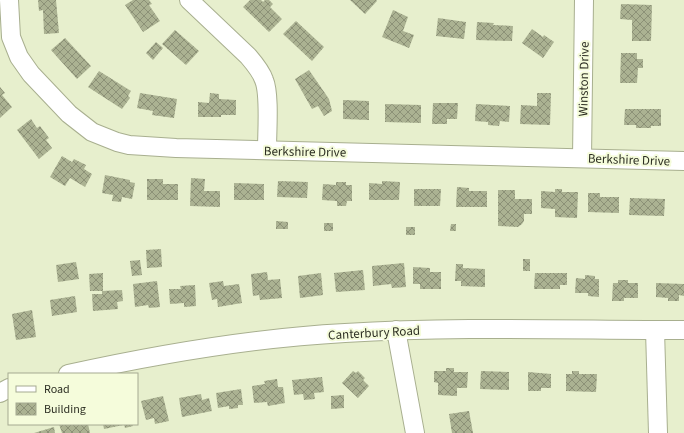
<svg xmlns="http://www.w3.org/2000/svg" width="684" height="433" viewBox="0 0 684 433" font-family="'Source Sans 3',sans-serif">
	<defs>
		<pattern id="building-cross-hatch" width="8" height="8" patternUnits="userSpaceOnUse"><rect width="8" height="8" fill="#abb292"/><path d="M0 0l8 8M0 8l8-8" fill="none" stroke="#8c9177"/></pattern>
	</defs>
	<rect width="100%" height="100%" fill="#e7efcd"/>
	<!-- building -->
	<g fill="url(#building-cross-hatch)">
		<path d="M 38,0 L 56,0 L 59,33 L 44,34 L 43,10 L 39,11 Z"/>
		<path d="M 133,0 L 149,0 L 152,4 L 149,5 L 160,21 L 143,32 L 125,5 Z"/>
		<path d="M 250,0 L 261,0 L 263,2 L 265,0 L 269,0 L 273,4 L 270,7 L 282,19 L 269,32 L 243,7 Z"/>
		<path d="M 350,0 L 376,0 L 377,1 L 365,14 Z"/>
		<path d="M 621,4 L 652,5 L 651,41 L 632,41 L 632,20 L 620,19 Z"/>
		<path d="M 393,10 L 408,17 L 403,31 L 414,35 L 409,48 L 382,37 Z"/>
		<path d="M 438,18 L 466,22 L 464,39 L 436,36 Z"/>
		<path d="M 296,21 L 324,47 L 312,61 L 283,34 Z"/>
		<path d="M 477,22 L 494,23 L 493,25 L 513,26 L 512,41 L 476,40 Z"/>
		<path d="M 532,29 L 543,37 L 544,35 L 554,42 L 543,58 L 522,43 Z"/>
		<path d="M 175,30 L 199,51 L 186,65 L 162,44 Z"/>
		<path d="M 65,38 L 91,66 L 77,79 L 51,50 Z"/>
		<path d="M 156,42 L 163,48 L 153,60 L 146,53 Z"/>
		<path d="M 621,53 L 637,53 L 637,59 L 643,59 L 643,68 L 638,68 L 637,83 L 620,83 Z"/>
		<path d="M 309,70 L 329,99 L 332,111 L 324,116 L 318,106 L 312,109 L 295,79 Z"/>
		<path d="M 99,71 L 131,91 L 128,96 L 130,98 L 122,109 L 88,87 Z"/>
		<path d="M 0,87 L 5,93 L 2,95 L 12,107 L 0,118 Z"/>
		<path d="M 140,93 L 177,99 L 174,118 L 152,115 L 153,111 L 137,108 Z"/>
		<path d="M 210,93 L 219,94 L 219,99 L 236,100 L 236,115 L 221,115 L 221,117 L 198,117 L 198,102 L 209,103 Z"/>
		<path d="M 537,93 L 551,93 L 550,125 L 520,124 L 521,105 L 537,106 Z"/>
		<path d="M 343,100 L 369,101 L 369,120 L 343,119 Z"/>
		<path d="M 433,103 L 458,103 L 457,119 L 447,119 L 447,124 L 432,124 Z"/>
		<path d="M 385,104 L 421,105 L 421,123 L 385,122 Z"/>
		<path d="M 476,104 L 510,106 L 509,122 L 500,121 L 499,126 L 488,125 L 488,122 L 475,121 Z"/>
		<path d="M 625,109 L 661,109 L 661,126 L 651,126 L 651,128 L 636,128 L 636,125 L 624,125 Z"/>
		<path d="M 31,119 L 37,128 L 40,126 L 49,138 L 46,140 L 52,148 L 39,159 L 17,130 Z"/>
		<path d="M 62,156 L 72,162 L 74,159 L 86,165 L 84,169 L 92,174 L 85,187 L 70,178 L 65,186 L 50,177 Z"/>
		<path d="M 105,175 L 130,180 L 130,182 L 135,183 L 132,199 L 122,197 L 121,202 L 112,201 L 113,195 L 102,193 Z"/>
		<path d="M 191,178 L 205,179 L 204,191 L 220,191 L 220,207 L 190,206 Z"/>
		<path d="M 147,179 L 163,179 L 163,184 L 178,184 L 178,200 L 147,200 Z"/>
		<path d="M 278,181 L 308,182 L 307,198 L 277,197 Z"/>
		<path d="M 382,181 L 400,182 L 399,200 L 369,200 L 369,183 L 382,184 Z"/>
		<path d="M 336,182 L 346,182 L 346,185 L 352,185 L 352,201 L 347,201 L 346,206 L 337,206 L 337,201 L 322,200 L 323,184 L 336,185 Z"/>
		<path d="M 234,183 L 264,184 L 264,200 L 234,200 Z"/>
		<path d="M 457,187 L 469,188 L 469,191 L 487,191 L 487,207 L 456,207 Z"/>
		<path d="M 414,189 L 441,189 L 440,206 L 414,206 Z"/>
		<path d="M 555,189 L 562,189 L 562,192 L 578,192 L 577,218 L 555,217 L 555,209 L 541,208 L 541,191 L 555,192 Z"/>
		<path d="M 498,190 L 515,190 L 515,199 L 532,199 L 532,214 L 524,214 L 524,221 L 522,224 L 518,227 L 498,226 Z"/>
		<path d="M 588,193 L 600,193 L 600,197 L 619,197 L 619,213 L 588,212 Z"/>
		<path d="M 630,198 L 665,199 L 664,216 L 629,215 Z"/>
		<path d="M 276,221 L 288,222 L 288,229 L 276,229 Z"/>
		<rect x="324" y="223" width="9" height="8"/>
		<path d="M 451,224 L 456,224 L 456,231 L 450,231 Z"/>
		<rect x="406" y="227" width="9" height="8"/>
		<path d="M 161,249 L 162,267 L 147,268 L 146,250 Z"/>
		<rect x="523" y="259" width="7" height="12"/>
		<path d="M 140,260 L 142,275 L 132,276 L 130,261 Z"/>
		<path d="M 76,262 L 79,279 L 58,282 L 56,265 Z"/>
		<path d="M 404,263 L 406,287 L 392,288 L 391,284 L 373,286 L 372,266 Z"/>
		<path d="M 456,264 L 463,264 L 463,268 L 485,269 L 485,287 L 461,286 L 461,281 L 455,281 Z"/>
		<path d="M 413,267 L 430,268 L 430,272 L 441,272 L 441,289 L 420,289 L 420,284 L 413,284 Z"/>
		<path d="M 363,270 L 365,290 L 336,292 L 334,273 Z"/>
		<path d="M 267,272 L 268,280 L 280,279 L 282,298 L 260,300 L 259,295 L 253,296 L 251,274 Z"/>
		<path d="M 103,273 L 103,291 L 90,291 L 89,274 Z"/>
		<path d="M 321,273 L 323,295 L 300,298 L 298,276 Z"/>
		<path d="M 535,273 L 567,273 L 567,285 L 560,285 L 560,289 L 534,289 Z"/>
		<path d="M 585,275 L 595,276 L 595,279 L 599,279 L 599,297 L 588,296 L 588,293 L 575,293 L 576,278 L 585,279 Z"/>
		<path d="M 618,280 L 628,280 L 628,283 L 638,283 L 638,298 L 624,298 L 624,301 L 612,301 L 613,283 L 618,283 Z"/>
		<path d="M 157,281 L 160,307 L 149,308 L 148,305 L 135,307 L 133,284 Z"/>
		<path d="M 223,281 L 224,286 L 239,284 L 242,303 L 218,307 L 217,299 L 212,300 L 209,283 Z"/>
		<path d="M 656,283 L 684,284 L 684,296 L 679,295 L 679,301 L 668,301 L 668,298 L 656,297 Z"/>
		<path d="M 195,285 L 196,306 L 184,307 L 184,303 L 170,304 L 169,289 L 181,289 L 180,286 Z"/>
		<path d="M 122,290 L 123,301 L 117,302 L 118,309 L 93,311 L 92,294 L 102,294 L 102,291 Z"/>
		<path d="M 75,296 L 77,312 L 52,316 L 50,300 Z"/>
		<path d="M 32,310 L 36,337 L 16,340 L 12,314 Z"/>
		<path d="M 446,368 L 454,368 L 454,372 L 468,372 L 467,388 L 457,388 L 457,396 L 438,395 L 438,383 L 434,382 L 434,371 L 446,371 Z"/>
		<path d="M 353,371 L 356,373 L 358,371 L 365,378 L 363,380 L 369,386 L 358,398 L 342,383 Z"/>
		<path d="M 481,371 L 509,372 L 509,390 L 480,389 Z"/>
		<path d="M 572,371 L 579,371 L 579,374 L 597,374 L 596,392 L 566,391 L 566,374 L 572,374 Z"/>
		<path d="M 528,372 L 551,374 L 551,388 L 541,388 L 541,391 L 528,391 Z"/>
		<path d="M 322,377 L 324,392 L 314,393 L 315,399 L 304,400 L 303,394 L 294,395 L 292,380 Z"/>
		<path d="M 277,379 L 278,387 L 283,387 L 285,403 L 268,406 L 267,402 L 254,403 L 252,386 L 265,384 L 264,381 Z"/>
		<path d="M 241,389 L 243,405 L 238,405 L 238,408 L 229,409 L 229,406 L 218,408 L 216,393 Z"/>
		<path d="M 201,394 L 202,400 L 209,398 L 212,411 L 182,417 L 179,398 Z"/>
		<path d="M 344,395 L 344,408 L 331,409 L 331,396 Z"/>
		<path d="M 163,396 L 169,421 L 155,424 L 154,418 L 146,420 L 141,401 Z"/>
		<path d="M 469,411 L 473,433 L 452,433 L 449,414 Z"/>
		<path d="M 59,424 L 88,424 L 90,433 L 62,433 Z"/>
		<path d="M 103,424 L 122,424 L 123,425 L 104,429 Z"/>
		<path d="M 124,424 L 132,424 L 133,426 L 125,428 Z"/>
		<path d="M 54,427 L 55,433 L 34,433 Z"/>
	</g>
	<g fill="none" stroke-linecap="round" stroke-linejoin="round">
		<defs>
			<g id="minor">
				<path d="M 9,0 L 11,37 L 19,57 L 31,74 L 69,114 L 92,132 L 117,142 L 129,145 L 176,148 L 684,161"/>
				<path d="M 189,0 L 248,56 C 254,63 261,71 264,80 C 270,94 267,132 267,149"/>
				<path d="M 582,158 L 584,0"/>
				<path d="M 396,330 L 415,433"/>
				<path d="M 655,330 L 658,433"/>
				<path d="M 68,374 C 159,354 251,338 345,333 C 458,326 571,330 684,330"/>
				<path d="M 0,393 L 9,388"/>
			</g>
		</defs>
		<!-- minor casing -->
		<use href="#minor" stroke="#a8af8f" stroke-width="20"/>
		<!-- minor -->
		<use href="#minor" stroke="#fff" stroke-width="18"/>
	</g>
	<g text-anchor="middle" stroke-width="4" stroke-linejoin="round" paint-order="stroke">
		<!-- street labels -->
		<g font-size="13" fill="#2d2f23" stroke="#f5fcdb">
			<text transform="translate(583 79) rotate(-89)" y="5">Winston Drive</text>
			<text transform="translate(305 151) rotate(1)" y="5">Berkshire Drive</text>
			<text transform="translate(629 159) rotate(2)" y="5">Berkshire Drive</text>
			<text transform="translate(374 332) rotate(-3)" y="5">Canterbury Road</text>
		</g>
	</g>
	<!-- legend -->
	<rect x="8" y="373" width="130" height="52" fill="#f5fcdb" stroke="#a5aa91"/>
	<rect x="16" y="386" width="20" height="6" fill="#ffffff" stroke="#a5aa91"/>
	<text x="44" y="393" font-size="12" fill="#2d2f23">Road</text>
	<rect x="16" y="403" width="20" height="12" fill="url(#building-cross-hatch)" stroke="#a5aa91"/>
	<text x="44" y="413" font-size="12" fill="#2d2f23">Building</text>
</svg>
